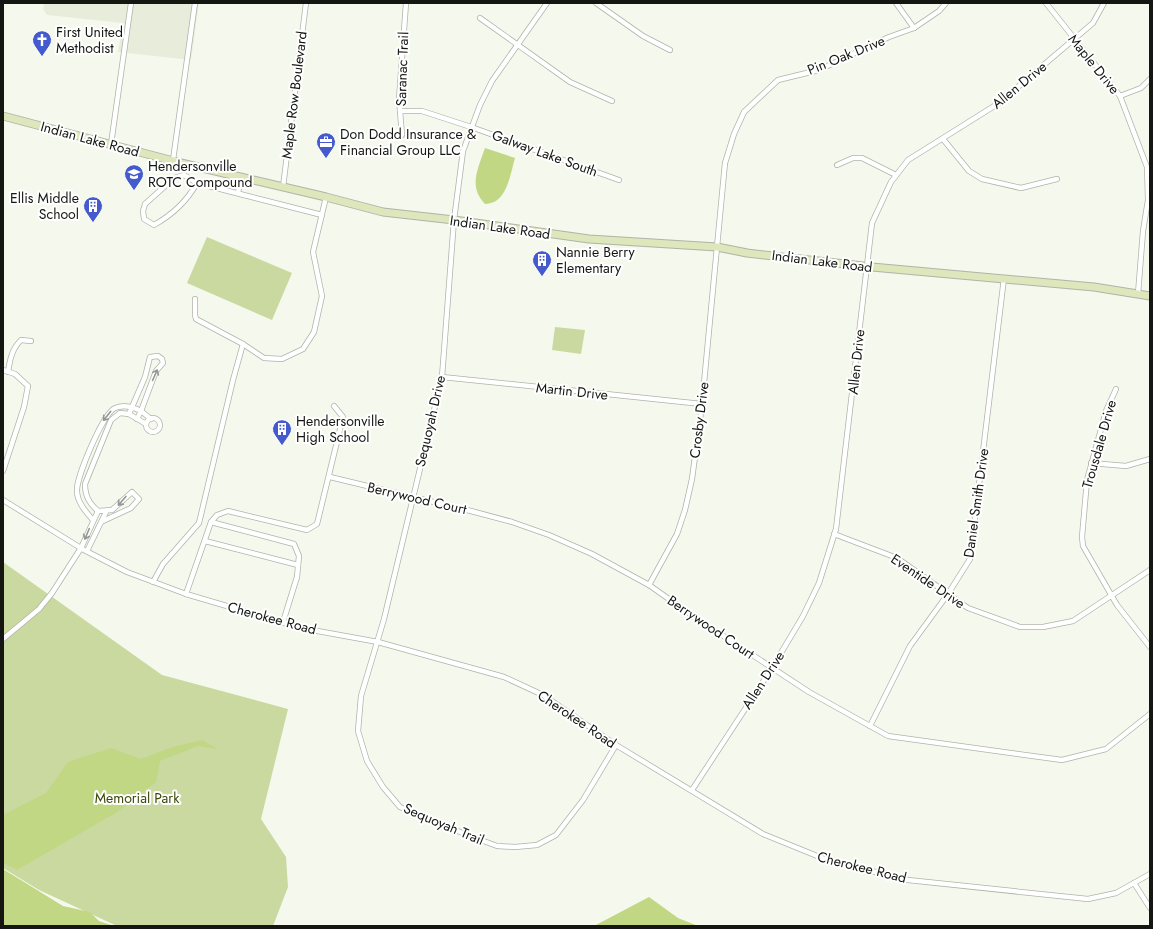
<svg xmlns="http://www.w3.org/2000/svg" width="1153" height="929" viewBox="0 0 1153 929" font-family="Jost,sans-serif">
	<rect width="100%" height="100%" fill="#f5f8ed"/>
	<!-- built -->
	<path fill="#e8eddb" d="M 44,3 L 199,3 L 191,60 L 118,52 L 123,23 L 47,15 L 43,9 Z"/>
	<!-- green -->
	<g fill="#c9d9a0">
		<path d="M 207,237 L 292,273 L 272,320 L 187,283 Z"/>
		<path d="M 555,327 L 585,330 L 581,354 L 552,350 Z"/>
		<path d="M 3,562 L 162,675 L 288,709 L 261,819 L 286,857 L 288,887 L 273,926 L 117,926 L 39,890 L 3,868 Z"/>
	</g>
	<!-- water -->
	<g fill="#c1d784">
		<path d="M 485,148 L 515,158 C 510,175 507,204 485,204 C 468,186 478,169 485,148 Z"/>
		<path d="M 202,740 L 218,749 L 198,746 L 160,761 L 156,782 L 117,812 L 17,870 L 3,863 L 3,815 L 46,793 L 68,762 L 111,748 L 141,759 L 173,747 Z"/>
		<path d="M 3,869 L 63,906 L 90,912 L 99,921 L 114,926 L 3,926 Z"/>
		<path d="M 649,897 L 678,918 L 698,926 L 594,926 Z"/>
	</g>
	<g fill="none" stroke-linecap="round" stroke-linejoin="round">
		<defs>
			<g id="street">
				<path d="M 547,3 L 492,81 L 480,105 L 463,151 L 454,220 L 442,377 L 384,619 L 361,696 L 358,731 L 367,761 L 383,787 L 400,807 L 465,834 L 497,846 L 515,847 L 537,845 L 556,835 L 583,800 L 616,745"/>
				<path d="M 596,3 L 643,36 L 670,50"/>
				<path d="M 896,3 L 914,28"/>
				<path d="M 1046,3 L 1120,96 L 1147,167 L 1148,200 L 1143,231 L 1138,294"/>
				<path d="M 480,18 L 570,82 L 612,101"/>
				<path d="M 1120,96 L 1141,88 L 1150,79"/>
				<path d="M 400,111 L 422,111 L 471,127 L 619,180"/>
				<path d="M 402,135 L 399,99 L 406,3"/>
				<path d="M 943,139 L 969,171 L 982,179 L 1021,188 L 1057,179"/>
				<path d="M 111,144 L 131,3"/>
				<path d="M 173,160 L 195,3"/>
				<path d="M 837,165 L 853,158 L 862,158 L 896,175"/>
				<path d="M 197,183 C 187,201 172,215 154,225 L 144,219 L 143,211 L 145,204 L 174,178 L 184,175 L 197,183 L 322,215"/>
				<path d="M 283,187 L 306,3"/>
				<path d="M 238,193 L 241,177"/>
				<path d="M 195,299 L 195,315 L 196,319 L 243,344 L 264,358 L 282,359 L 303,349 L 314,332 L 322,296 L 313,252 L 326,197"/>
				<path d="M 3,370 L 15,374 L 28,386 L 24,407 L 3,471"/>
				<path d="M 8,372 C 10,359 12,349 21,340 L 31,341"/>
				<path d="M 442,377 L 702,404"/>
				<path d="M 1116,389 L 1106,411 L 1087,480 L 1082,537 L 1083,546 L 1117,605 L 1150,647"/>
				<circle cx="153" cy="425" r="7"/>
				<path d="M 137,419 L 141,411 L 151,419"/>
				<path d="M 1091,463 L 1126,466 L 1150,459"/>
				<path d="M 330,477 L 471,511 L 512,522 L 549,535 L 592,554 L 649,585 L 693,616 L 809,692 L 888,736 L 1062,760 L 1106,749 L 1150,714"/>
				<path d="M 3,500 L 84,550 L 127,572 L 186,594 L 301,628 L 378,642 L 504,677 L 543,695 L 616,745 L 763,834 L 827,860 L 908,880 L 1088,899 L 1116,893 L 1150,874"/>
				<path d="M 98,511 C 89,503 85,496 85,484 L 111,420 L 120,413 L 129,414 L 146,424"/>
				<path d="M 98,511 L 112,510 L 132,492 L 139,499 L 131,508 L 103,521"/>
				<path d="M 93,520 C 86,512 77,502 77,491 C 76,478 103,413 115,408 C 124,404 133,407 141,411 L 156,371 L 163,363 L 162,359 L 158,356 L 150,357 L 145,377 L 129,414"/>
				<path d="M 211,522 L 294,544 L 299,556 L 297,577 L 283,622"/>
				<path d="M 834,534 L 897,558 L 968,608 L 1020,627 L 1043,627 L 1073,621 L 1150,570"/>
				<path d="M 205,541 L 298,565"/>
				<path d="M 87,551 L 106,512"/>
				<path d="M 153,582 L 163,564 L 199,523 L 233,380 L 243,344"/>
				<path d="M 649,585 L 677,534 L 685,510 L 692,479 L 702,404 L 725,163 L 734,134 L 744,112 L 778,80 L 819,70 L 889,37 L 914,28 L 939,11 L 946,3"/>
				<path d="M 186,594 L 211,522 L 217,515 L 228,511 L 307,530 L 317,524 L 343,417 L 334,406"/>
				<path d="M 3,639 L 39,609 L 52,593 L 81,548 L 98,511"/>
				<path d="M 870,726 L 910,646 L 948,594 L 970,559 L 1004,278"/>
				<path d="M 692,790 L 772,668 L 803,616 L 819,583 L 836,529 L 872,223 L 891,182 L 908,160 L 999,103 L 1093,23 L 1104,3"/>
				<path d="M 1134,883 L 1150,908"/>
			</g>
			<path id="secondary" d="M 3,116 L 181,163 L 326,197 L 383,212 L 454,220 L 589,239 L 717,247 L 747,253 L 872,267 L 1094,287 L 1150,296"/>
		</defs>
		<!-- street casing -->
		<use href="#street" stroke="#b0b3a9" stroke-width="6"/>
		<!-- secondary casing -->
		<use href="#secondary" stroke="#b0b3a9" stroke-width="9"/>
		<!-- street -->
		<use href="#street" stroke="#fff" stroke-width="4.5"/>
		<!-- secondary -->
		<use href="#secondary" stroke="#dee6bb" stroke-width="7"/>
	</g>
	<!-- one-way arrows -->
	<defs><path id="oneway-shaft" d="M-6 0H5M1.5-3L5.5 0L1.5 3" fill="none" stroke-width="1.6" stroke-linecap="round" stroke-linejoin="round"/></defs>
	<g stroke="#969694">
		<use href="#oneway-shaft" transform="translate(155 375) rotate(-66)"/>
		<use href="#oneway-shaft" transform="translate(107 416) rotate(129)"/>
		<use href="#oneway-shaft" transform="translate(122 501) rotate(131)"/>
		<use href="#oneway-shaft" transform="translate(87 534) rotate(113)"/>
	</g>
	<!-- icons -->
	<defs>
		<symbol id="church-pin" viewBox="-11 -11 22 30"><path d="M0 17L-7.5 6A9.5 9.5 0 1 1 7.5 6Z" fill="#445acd" stroke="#fff"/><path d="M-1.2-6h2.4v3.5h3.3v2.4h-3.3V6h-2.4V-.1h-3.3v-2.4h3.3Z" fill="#fff"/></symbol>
		<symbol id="office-pin" viewBox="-11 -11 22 30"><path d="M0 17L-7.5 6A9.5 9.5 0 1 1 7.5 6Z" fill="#445acd" stroke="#fff"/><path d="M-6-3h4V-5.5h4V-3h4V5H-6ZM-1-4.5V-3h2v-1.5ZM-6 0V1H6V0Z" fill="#fff"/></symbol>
		<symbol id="school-pin" viewBox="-11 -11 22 30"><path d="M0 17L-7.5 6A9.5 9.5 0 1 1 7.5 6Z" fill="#445acd" stroke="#fff"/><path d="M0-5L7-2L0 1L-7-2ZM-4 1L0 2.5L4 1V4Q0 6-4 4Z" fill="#fff"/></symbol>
		<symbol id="building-pin" viewBox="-11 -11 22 30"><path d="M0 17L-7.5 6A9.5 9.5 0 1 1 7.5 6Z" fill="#445acd" stroke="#fff"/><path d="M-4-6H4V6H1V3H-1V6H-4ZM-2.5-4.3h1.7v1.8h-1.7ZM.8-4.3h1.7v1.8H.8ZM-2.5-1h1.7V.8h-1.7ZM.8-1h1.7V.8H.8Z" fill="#fff"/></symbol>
	</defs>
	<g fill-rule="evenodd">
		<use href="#church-pin" x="31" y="29" width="22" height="30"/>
		<use href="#office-pin" x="315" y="131" width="22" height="30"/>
		<use href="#school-pin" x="123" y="163" width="22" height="30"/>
		<use href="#building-pin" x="82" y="195" width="22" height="30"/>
		<use href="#building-pin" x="531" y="249" width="22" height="30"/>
		<use href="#building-pin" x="271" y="418" width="22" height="30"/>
	</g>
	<g text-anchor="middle" stroke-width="4" stroke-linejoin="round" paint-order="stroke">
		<!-- poi labels -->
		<g font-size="14" fill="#151612" stroke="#fff" text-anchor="start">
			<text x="56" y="37">First United<tspan x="56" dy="16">Methodist</tspan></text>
			<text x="340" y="139">Don Dodd Insurance &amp;<tspan x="340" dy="16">Financial Group LLC</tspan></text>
			<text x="148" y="171">Hendersonville<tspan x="148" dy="16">ROTC Compound</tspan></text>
			<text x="79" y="203" text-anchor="end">Ellis Middle<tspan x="79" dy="16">School</tspan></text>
			<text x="556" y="257">Nannie Berry<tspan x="556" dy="16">Elementary</tspan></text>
			<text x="296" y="426">Hendersonville<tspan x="296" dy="16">High School</tspan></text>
		</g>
		<!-- street labels -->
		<g font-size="14" fill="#151612" stroke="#fff">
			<text transform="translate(846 55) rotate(-22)" y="5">Pin Oak Drive</text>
			<text transform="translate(1094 64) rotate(51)" y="5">Maple Drive</text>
			<text transform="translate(402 69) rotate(-88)" y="5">Saranac Trail</text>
			<text transform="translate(1019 85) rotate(-39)" y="5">Allen Drive</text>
			<text transform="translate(294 95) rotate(-83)" y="5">Maple Row Boulevard</text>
			<text transform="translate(90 139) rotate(15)" y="5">Indian Lake Road</text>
			<text transform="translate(545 153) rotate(20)" y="5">Galway Lake South</text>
			<text transform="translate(500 227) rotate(8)" y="5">Indian Lake Road</text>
			<text transform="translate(822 261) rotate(7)" y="5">Indian Lake Road</text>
			<text transform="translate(856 362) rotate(-84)" y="5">Allen Drive</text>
			<text transform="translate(572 391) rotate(6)" y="5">Martin Drive</text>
			<text transform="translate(699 420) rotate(-83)" y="5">Crosby Drive</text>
			<text transform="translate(430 421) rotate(-77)" y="5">Sequoyah Drive</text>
			<text transform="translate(1099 444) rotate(-74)" y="5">Trousdale Drive</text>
			<text transform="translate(417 498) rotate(13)" y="5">Berrywood Court</text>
			<text transform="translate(976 503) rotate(-82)" y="5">Daniel Smith Drive</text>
			<text transform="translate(928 581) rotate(34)" y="5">Eventide Drive</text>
			<text transform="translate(272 618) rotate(15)" y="5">Cherokee Road</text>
			<text transform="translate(711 627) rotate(34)" y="5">Berrywood Court</text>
			<text transform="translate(763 680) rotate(-57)" y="5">Allen Drive</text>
			<text transform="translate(577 719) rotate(34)" y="5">Cherokee Road</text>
			<text transform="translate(444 824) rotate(23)" y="5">Sequoyah Trail</text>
			<text transform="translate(862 867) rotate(14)" y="5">Cherokee Road</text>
		</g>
		<!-- park labels -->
		<g font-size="14" fill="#3c480a" stroke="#fff">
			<text x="137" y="803">Memorial Park</text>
		</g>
	</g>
	<!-- border -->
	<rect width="1153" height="929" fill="none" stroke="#151612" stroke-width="8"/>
</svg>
